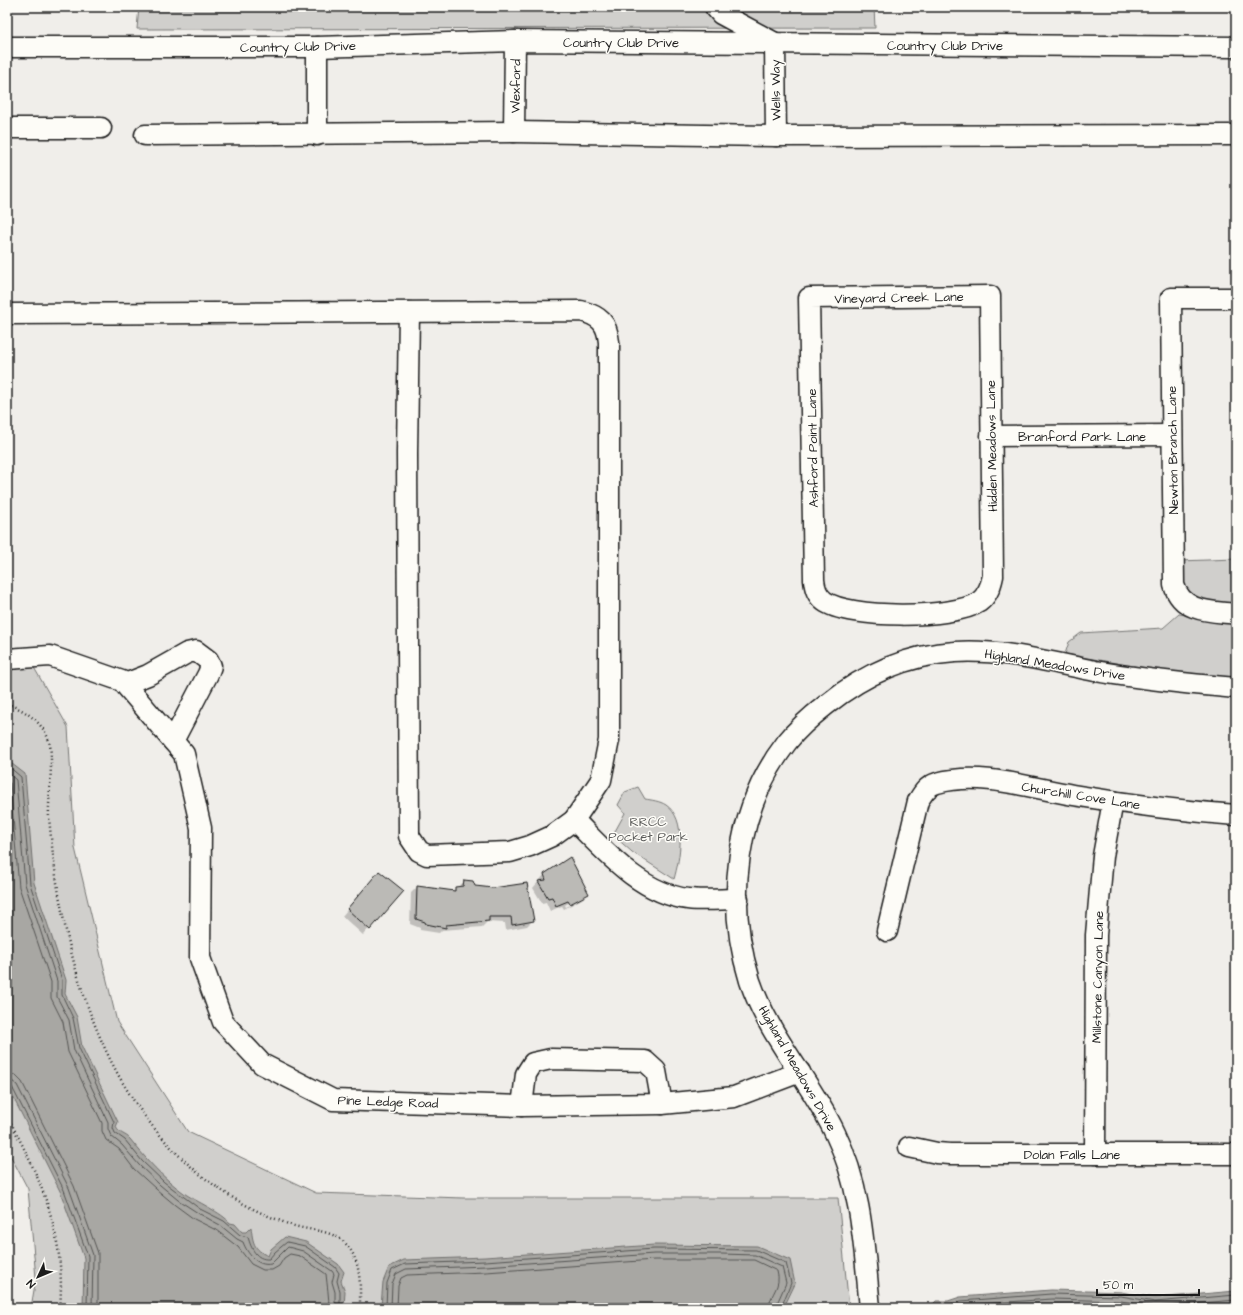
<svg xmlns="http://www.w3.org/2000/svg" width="1243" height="1315" viewBox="0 0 1243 1315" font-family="'Architects Daughter',sans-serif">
	<rect width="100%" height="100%" fill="#f0eeea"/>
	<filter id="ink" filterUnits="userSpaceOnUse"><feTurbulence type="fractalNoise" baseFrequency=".025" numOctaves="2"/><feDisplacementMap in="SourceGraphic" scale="8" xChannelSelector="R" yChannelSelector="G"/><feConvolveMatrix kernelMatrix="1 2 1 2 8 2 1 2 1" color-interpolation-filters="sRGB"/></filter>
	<g filter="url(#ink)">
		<!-- green -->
		<g fill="#d0cfcc" stroke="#767674">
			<path d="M 139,7 L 874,7 L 875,28 L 137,29 Z"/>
			<path d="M 1236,559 L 1236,605 L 1194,602 L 1181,592 L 1179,561 Z"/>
			<path d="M 1179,614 L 1236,623 L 1236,678 C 1178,675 1122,664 1065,654 L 1069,642 L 1081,633 L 1163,628 Z"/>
			<path d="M 28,657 L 68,727 L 75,848 L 117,1022 L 188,1132 L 316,1193 L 463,1198 L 838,1198 L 849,1308 L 31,1308 L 36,1278 L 28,1189 L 7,1149 L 7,659 Z"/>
			<path d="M 638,787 L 645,799 C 651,800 660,801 666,805 C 687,819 680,858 674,879 L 632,852 L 613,835 L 625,813 L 618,805 L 625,792 Z"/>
		</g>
		<!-- water -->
		<g fill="#a8a7a3" stroke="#706f6d">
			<path d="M 7,760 L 25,774 L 34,883 L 66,980 L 65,994 L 77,1017 L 82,1047 L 118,1122 L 116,1127 C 119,1134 126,1134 130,1139 C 146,1159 163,1178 184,1193 C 195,1201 223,1213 230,1223 L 235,1224 L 242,1232 L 246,1232 L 251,1227 C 253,1242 253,1249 268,1256 L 271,1249 L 285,1237 L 306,1242 L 338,1264 L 344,1272 L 341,1281 L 345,1291 L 344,1308 L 83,1308 L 84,1258 L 60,1191 L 7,1085 Z"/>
			<path d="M 654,1245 L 757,1246 L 790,1260 L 795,1284 L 784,1307 L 780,1308 L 383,1308 L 381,1306 L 383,1282 L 389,1267 L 404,1260 L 485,1257 Z"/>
			<path d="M 1051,1290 L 1121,1292 L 1155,1298 L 1236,1291 L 1236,1308 L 929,1308 L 936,1301 L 948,1301 L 960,1297 Z"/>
		</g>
		<!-- shadow -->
		<g fill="#0003" fill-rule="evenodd">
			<path d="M 379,872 L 403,891 L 363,935 L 342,916 Z"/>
			<path d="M 544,875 L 588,893 L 582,899 L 564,909 L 562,906 L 550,911 L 546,902 L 542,903 L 533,888 ZM 582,896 L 582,898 L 566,907 L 565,905 Z"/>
			<path d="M 465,881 L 474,887 L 533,920 L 527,926 L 506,930 L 505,923 L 487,922 L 482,927 L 442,930 L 439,933 L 420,930 L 420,928 L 410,924 L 411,893 L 417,887 L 452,892 Z"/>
		</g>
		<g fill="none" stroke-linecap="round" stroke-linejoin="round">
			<!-- shore -->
			<g stroke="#545452" stroke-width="1">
				<path d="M 7,765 L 21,777 L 30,884 L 62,980 L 62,995 L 73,1018 L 79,1048 L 114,1122 L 113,1128 L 115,1133 L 125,1140 L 142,1161 L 164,1182 L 200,1209 L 224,1221 L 240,1235 L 248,1237 C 251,1248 256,1260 269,1259 L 275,1252 L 287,1242 L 305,1246 L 335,1267 L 339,1273 L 337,1281 L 340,1292 L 340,1308"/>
				<path d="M 7,772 L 16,780 L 25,884 L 57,981 L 57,997 L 69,1020 L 74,1050 L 108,1122 L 108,1129 L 111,1136 L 122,1145 L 139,1165 L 160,1185 L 178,1200 L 198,1213 L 220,1225 L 237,1239 L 243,1242 C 247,1253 257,1267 271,1264 L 288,1247 L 303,1251 L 332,1271 L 334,1274 L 332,1282 L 335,1292 L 335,1308"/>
				<path d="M 7,780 L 10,783 L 19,887 L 51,982 L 51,998 L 63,1022 L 68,1052 L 102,1123 L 102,1131 L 106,1140 L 119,1149 L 134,1169 L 156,1189 L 175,1205 L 194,1219 L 216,1230 L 238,1247 L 251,1264 L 263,1270 L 272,1270 L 279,1266 L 284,1258 L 290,1254 L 300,1256 L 326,1274 C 327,1285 329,1296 329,1308"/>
				<path d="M 7,1074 L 15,1075 L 22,1082 L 74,1186 L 98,1253 L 98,1308"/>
				<path d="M 7,1080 L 12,1081 L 17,1085 L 69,1188 L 93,1255 L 92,1308"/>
				<path d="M 7,1085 L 12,1087 L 64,1190 L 88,1256 L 87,1308"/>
				<path d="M 386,1308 L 387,1283 L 392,1270 L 405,1264 L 485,1261 L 654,1249 L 756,1250 L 786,1263 L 791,1283 L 781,1308"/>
				<path d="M 391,1308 L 392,1284 L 396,1274 L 406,1269 L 486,1266 L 654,1254 L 722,1254 L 755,1255 L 782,1267 L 786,1283 L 775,1308"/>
				<path d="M 397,1308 L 398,1286 L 401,1278 L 407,1275 L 486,1272 L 654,1260 L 754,1260 L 777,1271 C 782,1288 770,1292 769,1308"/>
				<path d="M 934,1308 L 938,1305 L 949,1305 L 961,1301 L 1051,1294 L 1121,1296 L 1155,1302 L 1236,1295"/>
				<path d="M 956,1308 L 963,1305 L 1052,1299 L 1121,1301 L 1155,1307 L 1236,1300"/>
				<path d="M 1016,1308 L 1052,1305 L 1127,1308"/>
			</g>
		</g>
		<!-- building -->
		<g fill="#bbbab6" stroke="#1c1c1c">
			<path d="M 570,857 L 589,894 L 570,904 L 568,901 L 556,906 L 552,897 L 548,898 L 538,881 L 546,880 L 544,874 Z"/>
			<path d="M 379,871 L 404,891 L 370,930 L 347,909 Z"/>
			<path d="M 464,880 L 473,881 L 475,886 L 493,888 L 527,883 L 534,921 L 512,925 L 511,917 L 489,917 L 489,921 L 446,925 L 446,928 L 426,924 L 425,922 L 416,919 L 417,886 L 455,891 L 455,887 L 463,886 Z"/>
		</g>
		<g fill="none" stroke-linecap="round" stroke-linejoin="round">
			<defs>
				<g id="minor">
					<path d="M 715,7 L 721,14 L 775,43 L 776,136"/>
					<path d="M 7,47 L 317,47 L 515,41 L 1236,47"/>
					<path d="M 7,128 L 101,128"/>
					<path d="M 514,132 L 515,41"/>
					<path d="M 145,135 L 514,132 L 776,136 L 1236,135"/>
					<path d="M 317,135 L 317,47"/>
					<path d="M 990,296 L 993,576 C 991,586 987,596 979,602 C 954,619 848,619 824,601 C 817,595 815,589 814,580 L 809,298 Z"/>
					<path d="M 1236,298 L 1171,298 L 1174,585 C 1182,613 1212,611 1236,614"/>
					<path d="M 409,312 L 407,453 L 409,836 L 419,851 L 427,855 L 510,852 L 530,846 L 552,836 L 574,820"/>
					<path d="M 7,314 L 581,311 C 600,316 607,323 609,342 L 609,740 L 601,780 L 574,820 C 606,852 640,893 688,899 C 704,901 722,899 738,899"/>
					<path d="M 991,436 L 1172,435"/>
					<path d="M 7,659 L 50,656 L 122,681 L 184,754 L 201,828 L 200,958 L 223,1022 L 262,1064 L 333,1100 L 522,1106 L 662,1104 L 734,1097 L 800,1072"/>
					<path d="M 125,684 L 148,675 L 187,653 L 196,651 L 208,660 L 211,666 L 208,674 L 173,741"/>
					<path d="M 887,931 L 918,801 C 923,793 927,786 937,783 C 981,771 1030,788 1073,795 C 1127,804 1181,811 1236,815"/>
					<path d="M 522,1106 L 526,1074 L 533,1063 L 551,1059 L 645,1061 L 656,1071 L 662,1104"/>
					<path d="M 909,1147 L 937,1153 L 950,1154 L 1236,1154"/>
					<path d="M 1095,1154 L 1096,935 L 1103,856 L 1113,801"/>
					<path d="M 870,1308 C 864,1248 862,1188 835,1133 C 810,1080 769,1037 750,981 C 725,902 735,809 787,742 C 798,728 812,716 826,705 C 863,675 907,655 955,652 C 1002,649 1050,662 1095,671 C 1142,679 1189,684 1236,688"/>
				</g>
			</defs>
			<!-- minor casing -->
			<use href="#minor" stroke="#1c1c1c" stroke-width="23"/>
			<!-- path -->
			<g stroke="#1c1c1c" stroke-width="2.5" stroke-dasharray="1 3" stroke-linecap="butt">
				<path d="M 7,704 C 24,709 43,722 49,741 C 54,757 48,797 49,817 C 56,895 71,973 103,1044 C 137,1121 195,1186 273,1218 C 279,1220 285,1223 291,1225 C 309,1231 331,1229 345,1243 C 362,1260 360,1286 360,1308"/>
				<path d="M 7,1116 C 41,1178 66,1235 60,1308"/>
			</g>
			<!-- minor -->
			<use href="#minor" stroke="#fdfcf7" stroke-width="20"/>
		</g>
	</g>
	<g text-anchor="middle" stroke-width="3" stroke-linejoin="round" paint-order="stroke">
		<!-- street labels -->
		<g font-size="13" fill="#1c1c1c" stroke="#fdfcf7">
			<text x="621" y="47">Country Club Drive</text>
			<text x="945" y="50">Country Club Drive</text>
			<text transform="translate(298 46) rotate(-1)" y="5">Country Club Drive</text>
			<text transform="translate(515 86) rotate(-89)" y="5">Wexford</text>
			<text transform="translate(775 90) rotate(-91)" y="5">Wells Way</text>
			<text transform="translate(899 297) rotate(-1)" y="5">Vineyard Creek Lane</text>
			<text x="1082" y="441">Branford Park Lane</text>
			<text transform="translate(991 446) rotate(-91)" y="5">Hidden Meadows Lane</text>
			<text transform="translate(812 448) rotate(-91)" y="5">Ashford Point Lane</text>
			<text transform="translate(1172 450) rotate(-91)" y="5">Newton Branch Lane</text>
			<text transform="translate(1055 664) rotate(9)" y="5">Highland Meadows Drive</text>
			<text transform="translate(1081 795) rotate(9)" y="5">Churchill Cove Lane</text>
			<text transform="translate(1097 977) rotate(-89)" y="5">Millstone Canyon Lane</text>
			<text transform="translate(798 1068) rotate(60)" y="5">Highland Meadows Drive</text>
			<text transform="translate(388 1101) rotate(2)" y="5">Pine Ledge Road</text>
			<text x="1072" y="1159">Dolan Falls Lane</text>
		</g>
		<!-- park labels -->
		<g font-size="13" fill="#5b5b5a" stroke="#fdfcf7">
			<text x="648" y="826">RRCC<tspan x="648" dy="15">Pocket Park</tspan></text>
		</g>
	</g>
	<!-- margin -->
	<rect width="1243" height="1315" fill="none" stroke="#fdfcf7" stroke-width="24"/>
	<rect x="12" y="12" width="1219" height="1291" fill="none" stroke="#1c1c1c" stroke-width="1.5" filter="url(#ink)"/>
	<!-- north arrow -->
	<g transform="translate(38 1277) rotate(226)" stroke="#fdfcf7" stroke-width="3" paint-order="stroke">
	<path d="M0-3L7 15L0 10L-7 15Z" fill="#1c1c1c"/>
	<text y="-6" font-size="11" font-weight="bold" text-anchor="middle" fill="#1c1c1c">N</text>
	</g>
	<!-- scale -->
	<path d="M1097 1289v6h102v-6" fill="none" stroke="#1c1c1c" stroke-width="2"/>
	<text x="1103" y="1289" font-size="12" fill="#1c1c1c" stroke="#fdfcf7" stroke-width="3" paint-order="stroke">50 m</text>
</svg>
